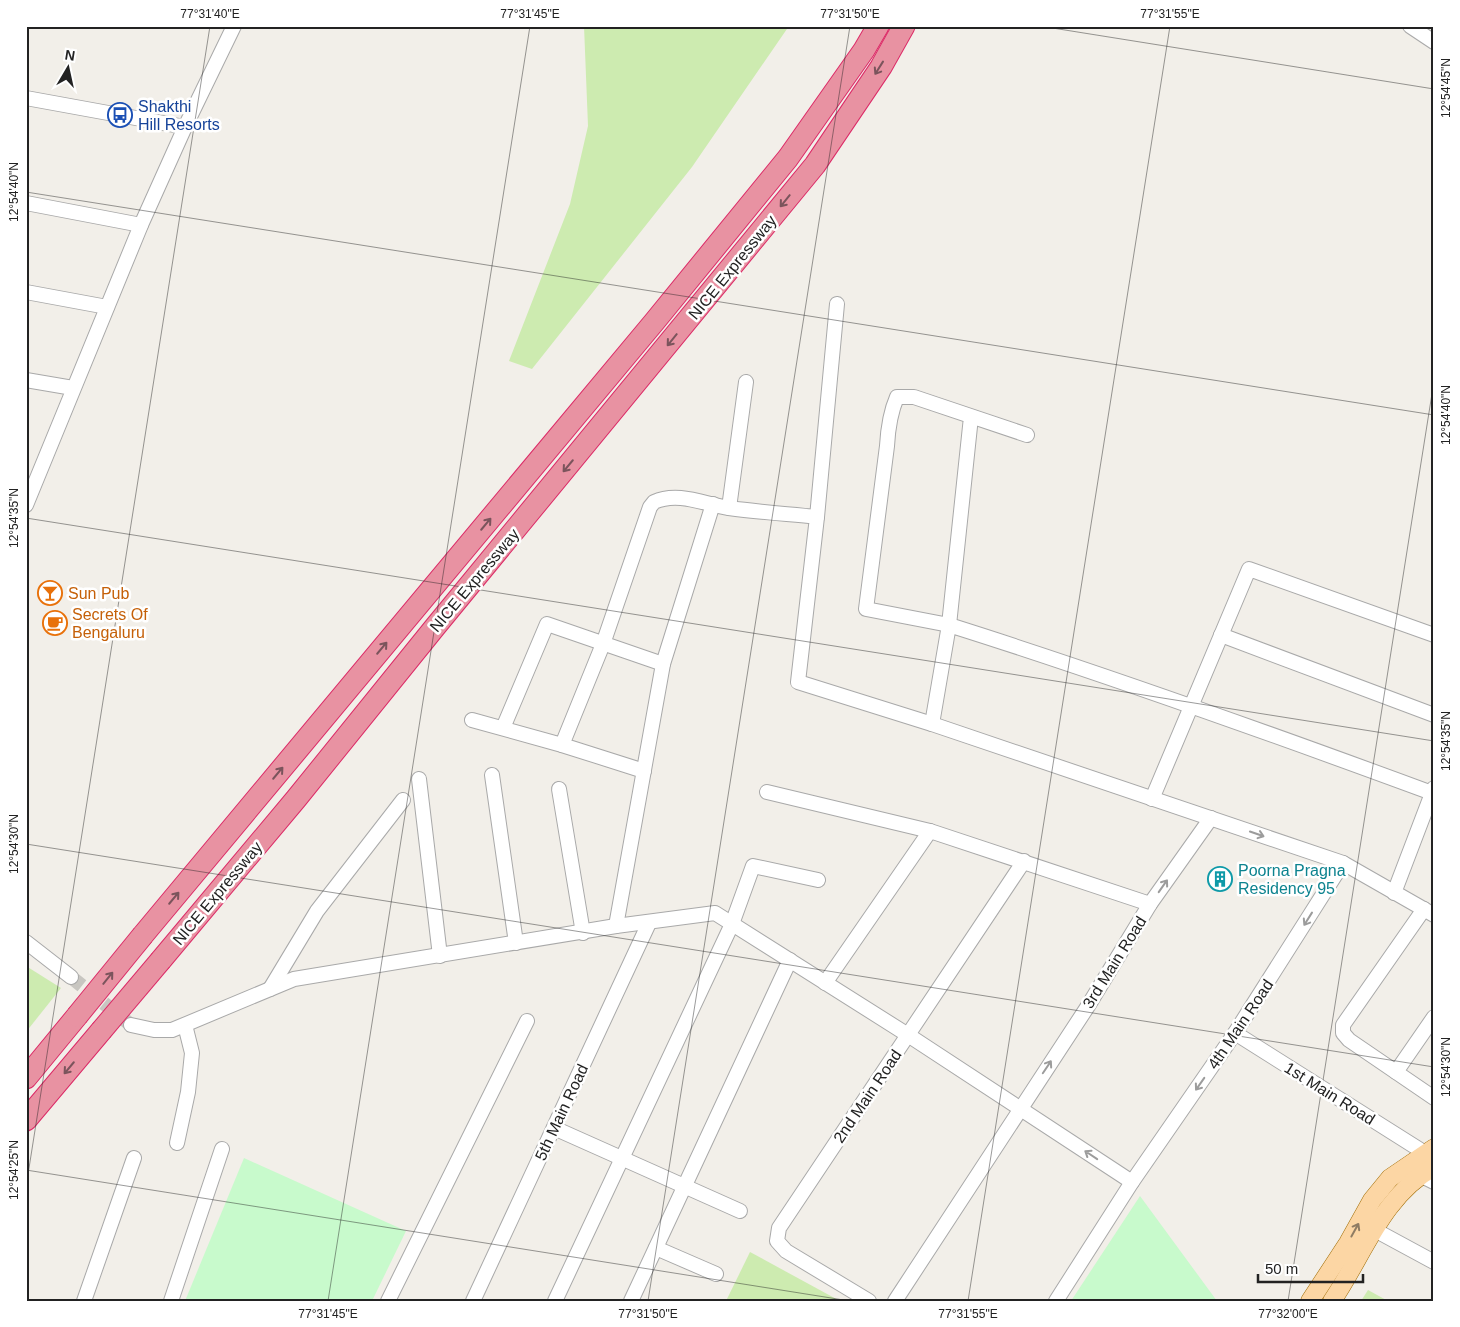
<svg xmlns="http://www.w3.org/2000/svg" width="1460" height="1327" viewBox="0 0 1460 1327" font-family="Helvetica,sans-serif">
	<rect width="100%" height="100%" fill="#f2efe9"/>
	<!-- grass -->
	<g fill="#cdebb0">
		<path d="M 584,26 L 789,26 L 692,167 L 532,369 L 509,361 L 570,204 L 588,126 Z"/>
		<path d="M 26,966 L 61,988 L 26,1032 Z"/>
		<path d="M 750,1252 L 840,1301 L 726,1301 Z"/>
		<path d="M 1368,1290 L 1388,1301 L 1361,1301 Z"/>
	</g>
	<!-- park -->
	<g fill="#c8facc">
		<path d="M 244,1158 L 406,1231 L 372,1301 L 185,1301 Z"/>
		<path d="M 1140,1196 L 1217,1301 L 1071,1301 Z"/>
	</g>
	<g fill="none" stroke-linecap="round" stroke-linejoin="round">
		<!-- minor-tunnel -->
		<path stroke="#c8c6c1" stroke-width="14" stroke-dasharray="14 7" stroke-linecap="butt" d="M 71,977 L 131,1025"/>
		<defs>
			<g id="minor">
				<path d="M 1410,26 L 1434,42"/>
				<path d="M 26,98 L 185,127"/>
				<path d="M 26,203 L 141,225"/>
				<path d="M 26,292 L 107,307"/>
				<path d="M 26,380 L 73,388"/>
				<path d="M 971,417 L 949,625 L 866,609 L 887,446 C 888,428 890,413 897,397 L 914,397 L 1027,435"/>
				<path d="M 26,505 L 141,225 L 185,127 L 234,26"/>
				<path d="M 729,508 L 746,382"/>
				<path d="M 817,517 L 837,304"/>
				<path d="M 1221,635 L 1434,715"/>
				<path d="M 472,720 L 562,745"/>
				<path d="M 932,724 L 949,625 C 1111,676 1272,734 1432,793"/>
				<path d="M 503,728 L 547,624 L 663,664"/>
				<path d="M 644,771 L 562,745 L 603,644 L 650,507 L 654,502 C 678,491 704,504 729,508 C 758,512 788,514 817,517 L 798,682 L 932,724 L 1343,863 L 1434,915"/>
				<path d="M 492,775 L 516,943"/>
				<path d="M 419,779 L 440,956"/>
				<path d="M 559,789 L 583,933"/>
				<path d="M 767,792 L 930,831 L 1150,904"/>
				<path d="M 1152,799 L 1249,569 L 1434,635"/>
				<path d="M 1394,893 L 1434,788"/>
				<path d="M 1424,909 L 1343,1025 L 1343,1033 L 1349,1040 L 1434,1098"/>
				<path d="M 616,926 L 663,664 L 713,504"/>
				<path d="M 26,942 L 71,977"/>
				<path d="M 825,983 L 930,831"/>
				<path d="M 270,989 L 317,911 L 403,800"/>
				<path d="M 131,1025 L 154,1030 L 172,1030 L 294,979 L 616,926 L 715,913 L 908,1035 L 1132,1182"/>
				<path d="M 1235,1033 L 1425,1153"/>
				<path d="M 1396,1072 L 1434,1017"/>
				<path d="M 554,1128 L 740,1211"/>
				<path d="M 177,1143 L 188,1092 L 192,1053 L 185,1025"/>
				<path d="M 1420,1175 L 1434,1182"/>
				<path d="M 1373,1229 L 1434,1262"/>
				<path d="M 656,1248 L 716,1274"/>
				<path d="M 84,1301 L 134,1158"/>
				<path d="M 171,1301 L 222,1149"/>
				<path d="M 388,1301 L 527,1021"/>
				<path d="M 473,1301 L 649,923"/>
				<path d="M 555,1301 L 732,924 L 753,866 L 818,880"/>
				<path d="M 631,1301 L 790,960"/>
				<path d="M 869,1301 L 786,1251 L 777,1241 L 779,1228 L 1024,861"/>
				<path d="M 895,1301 L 1088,1006 L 1150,904 L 1211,818"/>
				<path d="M 1056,1301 L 1132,1182 L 1235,1033 L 1343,863"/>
			</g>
			<g id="major">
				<path d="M 1310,1301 L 1348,1243 L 1372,1200 L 1390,1178 L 1434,1148"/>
				<path d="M 1332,1301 C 1364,1254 1382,1196 1434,1167"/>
			</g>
			<g id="highway">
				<path d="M 143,935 L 655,321 L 788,158 L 864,50 L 878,26"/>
				<path d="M 161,960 L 296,799 L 435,627 L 815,165 L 881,67 L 904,26"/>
				<path d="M 26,1078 L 77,1016"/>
				<path d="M 26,1120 L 101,1031"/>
			</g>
		</defs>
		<!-- minor casing -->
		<use href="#minor" stroke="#a9a9a9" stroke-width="16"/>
		<!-- major casing -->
		<use href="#major" stroke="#a06b00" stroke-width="19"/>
		<!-- highway casing -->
		<use href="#highway" stroke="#dc2a67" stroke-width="23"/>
		<!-- minor -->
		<use href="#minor" stroke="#fff" stroke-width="14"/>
		<!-- major -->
		<use href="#major" stroke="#fcd6a4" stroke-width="18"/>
		<!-- highway -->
		<use href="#highway" stroke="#e892a2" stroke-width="21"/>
		<defs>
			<g id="highway-bridge">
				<path d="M 77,1016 L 143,935"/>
				<path d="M 101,1031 L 161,960"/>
			</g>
		</defs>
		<!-- highway-bridge casing -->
		<use href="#highway-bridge" stroke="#dc2a67" stroke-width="23" stroke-linecap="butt"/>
		<!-- highway-bridge -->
		<use href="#highway-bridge" stroke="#e892a2" stroke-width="21"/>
	</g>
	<!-- one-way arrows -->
	<defs><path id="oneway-shaft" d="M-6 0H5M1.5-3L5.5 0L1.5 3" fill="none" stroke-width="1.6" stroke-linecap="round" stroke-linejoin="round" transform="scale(1.25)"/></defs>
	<g stroke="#7b545c">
		<use href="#oneway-shaft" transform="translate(879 68) rotate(122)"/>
		<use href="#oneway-shaft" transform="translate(785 201) rotate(129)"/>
		<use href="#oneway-shaft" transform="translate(672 340) rotate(129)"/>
		<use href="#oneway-shaft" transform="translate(568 466) rotate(130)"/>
		<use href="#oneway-shaft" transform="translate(486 524) rotate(-50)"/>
		<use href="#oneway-shaft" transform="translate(382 648) rotate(-50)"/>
		<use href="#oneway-shaft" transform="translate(278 773) rotate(-50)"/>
		<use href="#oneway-shaft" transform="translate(174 898) rotate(-50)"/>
		<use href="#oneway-shaft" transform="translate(108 978) rotate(-51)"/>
		<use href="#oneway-shaft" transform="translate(69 1068) rotate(130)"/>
	</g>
	<g stroke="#9c9c9c">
		<use href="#oneway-shaft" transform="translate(1257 834) rotate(19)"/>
		<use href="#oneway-shaft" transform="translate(1163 886) rotate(-55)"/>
		<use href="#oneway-shaft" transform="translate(1308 919) rotate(122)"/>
		<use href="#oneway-shaft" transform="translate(1047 1067) rotate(-56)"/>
		<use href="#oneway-shaft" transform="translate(1200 1084) rotate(125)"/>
		<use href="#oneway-shaft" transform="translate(1091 1155) rotate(-146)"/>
	</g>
	<use stroke="#8f7c63" href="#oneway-shaft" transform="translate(1355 1230) rotate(-61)"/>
	<!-- ticks -->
	<path fill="none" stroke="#222" stroke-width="1" stroke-opacity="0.45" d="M 1040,26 L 1434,89M 26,192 L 1434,415M 26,518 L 1434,741M 26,844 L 1434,1067M 26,1170 L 850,1301M 26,1187 L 210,26M 328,1301 L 530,26M 648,1301 L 850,26M 968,1301 L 1170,26M 1288,1301 L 1434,381"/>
	<!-- icons -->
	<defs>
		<symbol id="bus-ring" viewBox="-11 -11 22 22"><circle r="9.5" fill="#fff" stroke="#1a4fb4" stroke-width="1.5"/><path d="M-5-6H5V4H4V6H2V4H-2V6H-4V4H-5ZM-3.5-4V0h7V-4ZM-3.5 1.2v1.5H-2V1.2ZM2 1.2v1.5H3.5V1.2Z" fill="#1a4fb4"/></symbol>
		<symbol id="bar-ring" viewBox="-11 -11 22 22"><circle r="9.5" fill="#fff" stroke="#e8710a" stroke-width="1.5"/><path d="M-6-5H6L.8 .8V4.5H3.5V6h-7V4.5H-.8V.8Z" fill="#e8710a"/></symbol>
		<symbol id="cafe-ring" viewBox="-11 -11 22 22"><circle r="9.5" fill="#fff" stroke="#e8710a" stroke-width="1.5"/><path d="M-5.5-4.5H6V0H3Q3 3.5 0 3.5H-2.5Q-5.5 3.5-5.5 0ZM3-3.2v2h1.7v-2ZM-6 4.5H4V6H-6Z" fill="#e8710a"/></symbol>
		<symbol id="building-ring" viewBox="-11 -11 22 22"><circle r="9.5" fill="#fff" stroke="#0f9aa8" stroke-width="1.5"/><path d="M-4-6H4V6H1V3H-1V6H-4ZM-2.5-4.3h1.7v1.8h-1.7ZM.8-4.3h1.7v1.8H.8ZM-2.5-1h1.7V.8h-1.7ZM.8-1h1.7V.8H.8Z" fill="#0f9aa8"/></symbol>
	</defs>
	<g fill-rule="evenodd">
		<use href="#bus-ring" x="106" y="101" width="28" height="28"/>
		<use href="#bar-ring" x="36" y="579" width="28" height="28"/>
		<use href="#cafe-ring" x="41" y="609" width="28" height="28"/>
		<use href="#building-ring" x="1206" y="865" width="28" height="28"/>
	</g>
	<g text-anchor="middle" stroke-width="5" stroke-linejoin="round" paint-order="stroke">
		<!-- transit labels -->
		<g font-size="16" fill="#164399" stroke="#fff" text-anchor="start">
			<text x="138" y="112">Shakthi<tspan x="138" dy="18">Hill Resorts</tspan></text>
		</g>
		<!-- street labels -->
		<g font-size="16" fill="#222" stroke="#fff">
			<text transform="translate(732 267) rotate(-51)" y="6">NICE Expressway</text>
			<text transform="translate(474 580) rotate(-50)" y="6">NICE Expressway</text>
			<text transform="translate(217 893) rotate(-50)" y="6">NICE Expressway</text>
			<text transform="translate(1114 962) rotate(-58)" y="6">3rd Main Road</text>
			<text transform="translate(1240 1024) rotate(-56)" y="6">4th Main Road</text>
			<text transform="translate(1330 1093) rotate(32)" y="6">1st Main Road</text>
			<text transform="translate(867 1096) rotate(-56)" y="6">2nd Main Road</text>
			<text transform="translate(561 1112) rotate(-65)" y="6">5th Main Road</text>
		</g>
		<!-- food labels -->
		<g font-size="16" fill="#c56008" stroke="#fff" text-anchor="start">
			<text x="68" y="599">Sun Pub</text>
			<text x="72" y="620">Secrets Of<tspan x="72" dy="18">Bengaluru</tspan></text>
		</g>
		<!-- culture labels -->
		<g font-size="16" fill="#0d838f" stroke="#fff" text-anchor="start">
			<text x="1238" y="876">Poorna Pragna<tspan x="1238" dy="18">Residency 95</tspan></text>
		</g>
	</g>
	<!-- border -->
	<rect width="1460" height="1327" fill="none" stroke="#ffffff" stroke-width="55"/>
	<!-- north arrow -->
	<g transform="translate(68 68) rotate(9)" stroke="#ffffff" stroke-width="4" paint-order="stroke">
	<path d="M0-4L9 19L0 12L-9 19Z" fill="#222222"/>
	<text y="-8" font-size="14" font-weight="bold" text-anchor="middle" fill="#222222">N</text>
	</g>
	<!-- scale -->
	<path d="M1258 1274v8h105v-8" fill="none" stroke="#222222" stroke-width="2.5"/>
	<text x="1265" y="1274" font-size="15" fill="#222222" stroke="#ffffff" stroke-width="4" paint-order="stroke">50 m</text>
	<rect x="28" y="28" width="1404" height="1272" fill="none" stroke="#222" stroke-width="2"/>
	<g font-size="12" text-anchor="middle" fill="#222">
		<text x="210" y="18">77°31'40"E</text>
		<text x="530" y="18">77°31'45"E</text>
		<text x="850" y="18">77°31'50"E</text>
		<text x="1170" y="18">77°31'55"E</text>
		<text transform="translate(1446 88) rotate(-90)" y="4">12°54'45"N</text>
		<text transform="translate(14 192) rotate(-90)" y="4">12°54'40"N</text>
		<text transform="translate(1446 415) rotate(-90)" y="4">12°54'40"N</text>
		<text transform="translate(14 518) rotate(-90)" y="4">12°54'35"N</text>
		<text transform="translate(1446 741) rotate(-90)" y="4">12°54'35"N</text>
		<text transform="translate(14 844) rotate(-90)" y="4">12°54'30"N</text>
		<text transform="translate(1446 1067) rotate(-90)" y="4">12°54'30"N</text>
		<text transform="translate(14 1170) rotate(-90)" y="4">12°54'25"N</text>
		<text x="328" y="1318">77°31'45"E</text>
		<text x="648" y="1318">77°31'50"E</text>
		<text x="968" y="1318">77°31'55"E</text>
		<text x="1288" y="1318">77°32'00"E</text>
	</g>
</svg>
